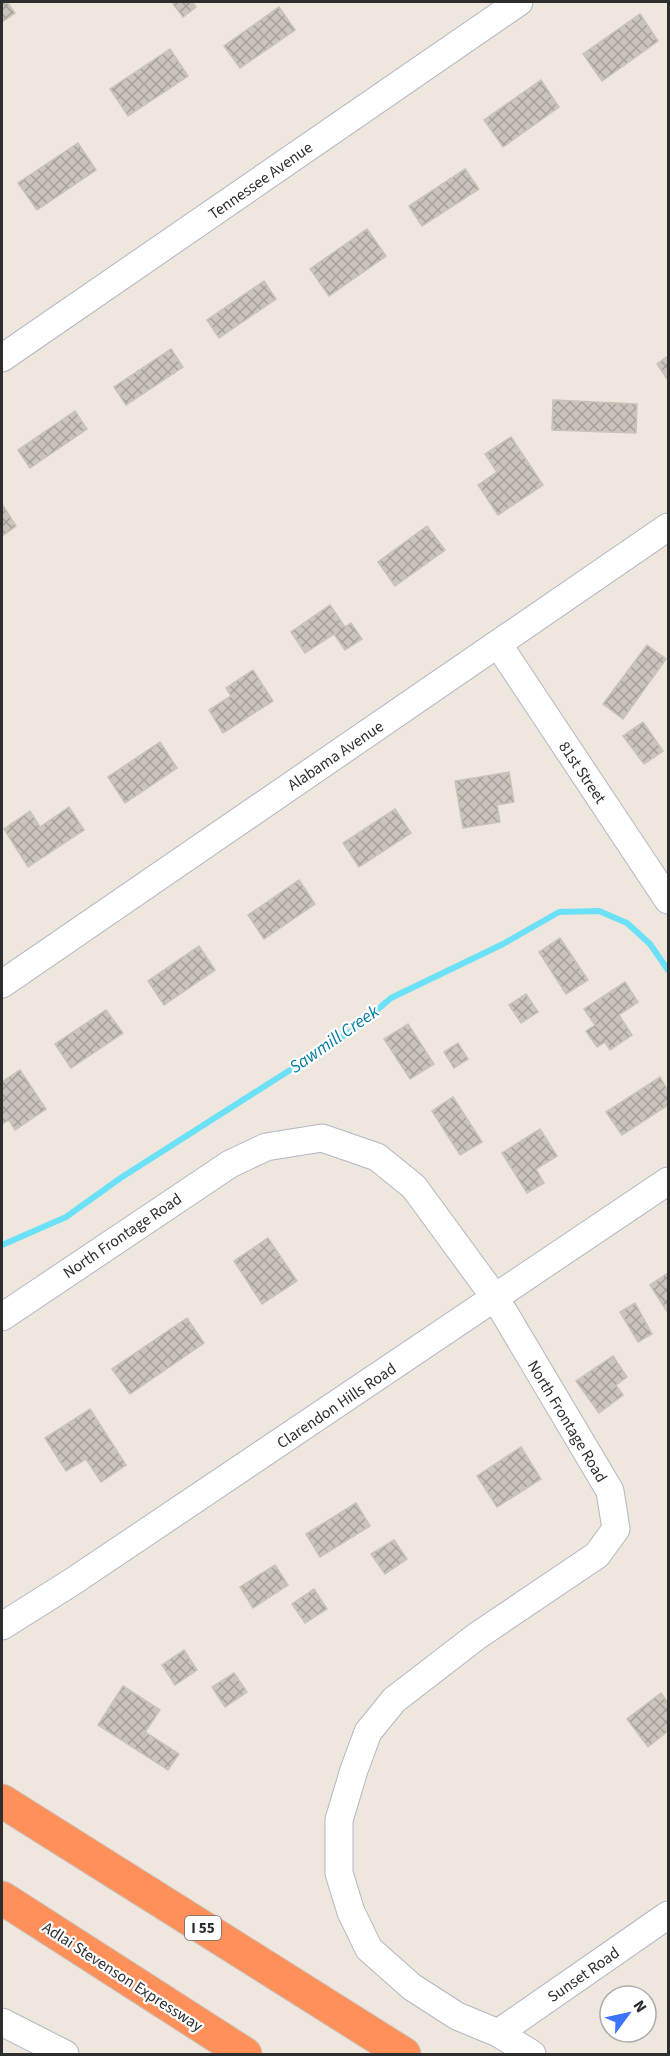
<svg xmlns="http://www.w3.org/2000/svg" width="670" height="2056" viewBox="0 0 670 2056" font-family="'Source Sans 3',sans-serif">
	<defs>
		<pattern id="building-cross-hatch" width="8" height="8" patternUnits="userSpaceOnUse" patternTransform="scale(1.5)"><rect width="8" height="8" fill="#cbc4bd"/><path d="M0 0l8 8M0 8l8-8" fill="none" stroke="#a5a09a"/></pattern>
	</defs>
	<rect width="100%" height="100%" fill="#efe6de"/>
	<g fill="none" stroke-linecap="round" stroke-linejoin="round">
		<!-- stream -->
		<path stroke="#6be1f8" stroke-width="6" d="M 2,1245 L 66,1217 L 122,1177 L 356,1028 L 391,998 L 503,944 L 559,912 L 599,911 L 627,923 L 650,944 L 668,970"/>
	</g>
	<!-- building -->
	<g fill="url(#building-cross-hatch)" stroke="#cbc2b7" stroke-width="1.5">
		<path d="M 2,2 L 7,2 L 15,13 L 2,22 Z"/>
		<path d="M 176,2 L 192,2 L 196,7 L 183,17 L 173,4 Z"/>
		<path d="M 279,7 L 295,30 L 240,68 L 224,46 Z"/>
		<path d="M 640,14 L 658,41 L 602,81 L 583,54 Z"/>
		<path d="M 170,49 L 188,76 L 128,116 L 110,89 Z"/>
		<path d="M 541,80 L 559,107 L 503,147 L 484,120 Z"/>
		<path d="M 78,143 L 96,170 L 37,210 L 18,183 Z"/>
		<path d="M 465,169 L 479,189 L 422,226 L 409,206 Z"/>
		<path d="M 367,229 L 386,256 L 329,296 L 310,269 Z"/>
		<path d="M 264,281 L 276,299 L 219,338 L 207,320 Z"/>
		<path d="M 171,349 L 183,367 L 126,405 L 114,387 Z"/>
		<path d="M 668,356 L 668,380 L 657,364 Z"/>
		<path d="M 553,400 L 637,404 L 636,433 L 552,430 Z"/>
		<path d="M 75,411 L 87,429 L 30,468 L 18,450 Z"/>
		<path d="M 511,437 L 543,485 L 498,515 L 478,485 L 497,472 L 485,454 Z"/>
		<path d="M 2,504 L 16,526 L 2,536 Z"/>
		<path d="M 427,526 L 445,550 L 395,586 L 378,562 Z"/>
		<path d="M 330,605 L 345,627 L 351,623 L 362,639 L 345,650 L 334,634 L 305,653 L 291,632 Z"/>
		<path d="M 647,645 L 666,659 L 623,719 L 603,704 Z"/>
		<path d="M 253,670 L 273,701 L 223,733 L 209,710 L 231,696 L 226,688 Z"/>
		<path d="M 643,722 L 663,751 L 644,764 L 623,736 Z"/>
		<path d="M 160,742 L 177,768 L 125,803 L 108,777 Z"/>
		<path d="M 509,772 L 514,802 L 497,805 L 500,822 L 463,828 L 455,781 Z"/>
		<path d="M 69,807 L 84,830 L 28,867 L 4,829 L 30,811 L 40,827 Z"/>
		<path d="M 395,809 L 411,833 L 359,867 L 343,843 Z"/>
		<path d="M 299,880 L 315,904 L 264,939 L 248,915 Z"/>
		<path d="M 560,938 L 588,980 L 566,994 L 539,952 Z"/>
		<path d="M 199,946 L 215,970 L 164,1005 L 148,981 Z"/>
		<path d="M 625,982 L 638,1002 L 619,1015 L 632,1035 L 610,1050 L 605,1042 L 597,1047 L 586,1031 L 595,1025 L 584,1009 Z"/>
		<path d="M 526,994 L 538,1012 L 521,1023 L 509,1005 Z"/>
		<path d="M 106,1010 L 123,1033 L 71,1068 L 55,1044 Z"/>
		<path d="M 408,1024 L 434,1064 L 410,1079 L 384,1039 Z"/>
		<path d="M 458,1043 L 468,1059 L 454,1068 L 444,1052 Z"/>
		<path d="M 20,1070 L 46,1109 L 15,1130 L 9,1120 L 2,1124 L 2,1082 Z"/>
		<path d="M 660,1077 L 668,1091 L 668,1105 L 622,1135 L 606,1112 Z"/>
		<path d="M 453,1097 L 482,1142 L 460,1155 L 432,1111 Z"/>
		<path d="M 540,1129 L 557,1156 L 536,1169 L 544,1183 L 527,1193 L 502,1153 Z"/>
		<path d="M 268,1238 L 297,1281 L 262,1304 L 234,1261 Z"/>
		<path d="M 668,1273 L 668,1313 L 650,1285 Z"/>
		<path d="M 635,1303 L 652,1334 L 638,1342 L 620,1312 Z"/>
		<path d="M 187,1318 L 204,1343 L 130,1394 L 112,1369 Z"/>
		<path d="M 613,1356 L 627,1377 L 616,1385 L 623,1395 L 599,1413 L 576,1381 Z"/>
		<path d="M 90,1409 L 126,1465 L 101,1482 L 86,1459 L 66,1471 L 45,1438 Z"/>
		<path d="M 521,1447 L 541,1479 L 497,1507 L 477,1476 Z"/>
		<path d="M 356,1503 L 370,1526 L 320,1557 L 306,1534 Z"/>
		<path d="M 394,1540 L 407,1559 L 385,1574 L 371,1554 Z"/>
		<path d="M 275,1565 L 288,1585 L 253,1608 L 240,1587 Z"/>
		<path d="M 314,1589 L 327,1609 L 305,1623 L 292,1604 Z"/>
		<path d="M 184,1650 L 197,1670 L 175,1685 L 162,1665 Z"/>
		<path d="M 234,1673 L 247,1692 L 225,1707 L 212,1687 Z"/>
		<path d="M 123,1686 L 160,1710 L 145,1732 L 179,1754 L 168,1770 L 98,1725 Z"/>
		<path d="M 661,1693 L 668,1703 L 668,1731 L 648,1747 L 627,1719 Z"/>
	</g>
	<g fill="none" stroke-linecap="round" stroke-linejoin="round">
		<defs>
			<g id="minor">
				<path d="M 2,358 L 519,2"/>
				<path d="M 498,644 L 668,900"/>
				<path d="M 2,984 L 668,527"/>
				<path d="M 2,1317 L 230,1164 L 266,1147 L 322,1138 L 377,1157 L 414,1187 L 496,1299 L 610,1491 L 616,1529 L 597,1555 L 477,1636 L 394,1700 L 368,1732 L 354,1770 L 339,1820 L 339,1873 L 351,1912 L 369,1949 L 412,1987 L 457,2016 L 498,2033 L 532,2054"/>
				<path d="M 2,1626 L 72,1582 L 668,1181"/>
				<path d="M 2,2022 L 65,2054"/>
				<path d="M 498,2033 L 668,1915"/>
			</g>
			<g id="highway">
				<path d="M 2,1801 L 404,2054"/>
				<path d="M 2,1898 L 245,2054"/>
			</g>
		</defs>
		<!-- minor casing -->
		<use href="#minor" stroke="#b2b7c1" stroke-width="29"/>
		<!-- highway casing -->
		<use href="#highway" stroke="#c8c8c8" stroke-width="35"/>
		<!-- minor -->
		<use href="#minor" stroke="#fff" stroke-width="27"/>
		<!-- highway -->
		<use href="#highway" stroke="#ff905a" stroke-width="33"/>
	</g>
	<g text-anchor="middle" stroke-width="4.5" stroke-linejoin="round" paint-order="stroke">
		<!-- shield labels -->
		<rect fill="#fff" stroke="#6c6c6c" stroke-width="1.5" x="185" y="1916" width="36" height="24" rx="4.5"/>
		<g font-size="15" font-weight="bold" fill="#2d2d2d">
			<text x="203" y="1933">I 55</text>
		</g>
		<!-- street labels -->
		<g font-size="16" fill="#2d2d2d" stroke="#fff">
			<text transform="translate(260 180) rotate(-35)" y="6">Tennessee Avenue</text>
			<text transform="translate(335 755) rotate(-34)" y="6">Alabama Avenue</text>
			<text transform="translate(583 772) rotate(56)" y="6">81st Street</text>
			<text transform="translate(122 1235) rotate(-34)" y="6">North Frontage Road</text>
			<text transform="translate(336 1405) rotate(-34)" y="6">Clarendon Hills Road</text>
			<text transform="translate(568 1421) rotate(59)" y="6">North Frontage Road</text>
			<text transform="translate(583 1974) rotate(-35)" y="6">Sunset Road</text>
			<text transform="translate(123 1976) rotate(33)" y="6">Adlai Stevenson Expressway</text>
		</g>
		<!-- water labels -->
		<g font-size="18" font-style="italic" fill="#047ca2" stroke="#fff">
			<text transform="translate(334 1039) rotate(-35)" y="6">Sawmill Creek</text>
		</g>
	</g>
	<!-- border -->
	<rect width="670" height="2056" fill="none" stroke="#2d2d2d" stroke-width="6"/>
	<!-- north arrow -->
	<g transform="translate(628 2014) rotate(57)"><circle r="28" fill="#ffffff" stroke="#ababab" stroke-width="1.5"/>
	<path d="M0-4.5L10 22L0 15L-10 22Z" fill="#3c74ff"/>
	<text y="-9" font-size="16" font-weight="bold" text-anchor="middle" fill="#2d2d2d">N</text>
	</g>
</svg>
